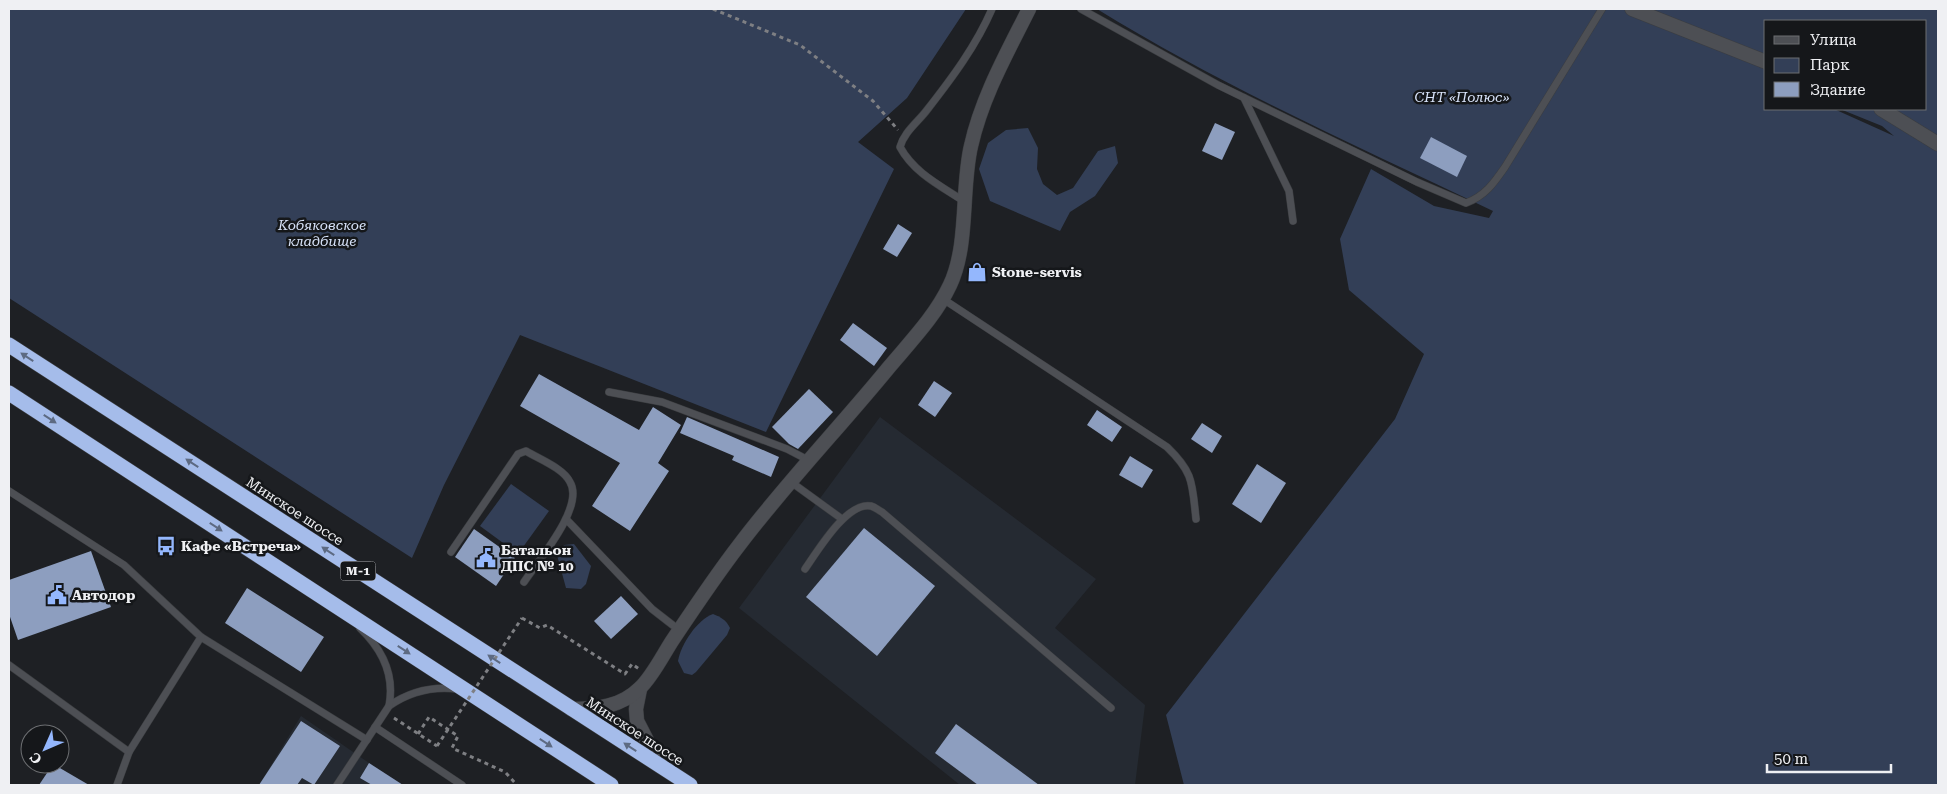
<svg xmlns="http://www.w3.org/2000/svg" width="1947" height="794" viewBox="0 0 1947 794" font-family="'Roboto Serif',serif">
	<rect width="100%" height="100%" fill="#1e2024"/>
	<!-- built -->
	<g fill="#252a32">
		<path d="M 880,417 L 1096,579 L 1055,628 L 1145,705 L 1135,785 L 960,785 L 739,608 Z"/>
		<path d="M 301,716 L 369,763 L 403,785 L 259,785 Z"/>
	</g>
	<!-- green -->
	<g fill="#333f57" fill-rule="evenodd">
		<path d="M 9,9 L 966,9 L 907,98 L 858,142 L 894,169 L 766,432 L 520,335 L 444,485 L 412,558 L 9,298 Z"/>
		<path d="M 1097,9 L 1938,9 L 1938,785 L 1184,785 L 1166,715 L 1395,419 L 1424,354 L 1349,290 L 1340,239 L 1371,169 L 1434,206 L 1489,218 L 1493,211 C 1360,147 1223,87 1097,9 ZM 1766,21 L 1926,21 L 1926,109 L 1840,109 L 1882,126 L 1894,136 L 1834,109 L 1766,109 Z"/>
		<path d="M 1028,128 L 1038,148 L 1037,169 L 1043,184 L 1057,195 L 1073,188 L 1098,151 L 1115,146 L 1118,163 L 1095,196 L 1070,212 L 1060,231 L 990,201 L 979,169 L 988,143 L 1006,130 Z"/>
		<path d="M 511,484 L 549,511 L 518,554 L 480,526 Z"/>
		<path d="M 574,544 L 591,566 L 586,584 L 581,589 L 566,588 L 557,555 L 564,545 Z"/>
		<path d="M 713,614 C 721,617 726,620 730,628 L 727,635 L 696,672 L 692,675 L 684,673 L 678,661 C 681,644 697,620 713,614 Z"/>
	</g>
	<!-- building -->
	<g fill="#8d9ebf">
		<path d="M 1215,123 L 1235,132 L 1222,160 L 1202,151 Z"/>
		<path d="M 1431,137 L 1467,156 L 1457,177 L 1420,158 Z"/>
		<path d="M 898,224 L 912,233 L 897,257 L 883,249 Z"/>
		<path d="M 853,323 L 887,348 L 874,366 L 840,340 Z"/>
		<path d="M 539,374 L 639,430 L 653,407 L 681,425 L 658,463 L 669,471 L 630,531 L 592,506 L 620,463 L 520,406 Z"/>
		<path d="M 934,381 L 952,393 L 935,417 L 918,405 Z"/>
		<path d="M 809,389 L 833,412 L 798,449 L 789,444 L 772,427 Z"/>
		<path d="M 1097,410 L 1122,427 L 1112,442 L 1087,425 Z"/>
		<path d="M 687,417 L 779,457 L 771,477 L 732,460 L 734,456 L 680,433 Z"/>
		<path d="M 1202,423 L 1222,436 L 1212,453 L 1191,439 Z"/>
		<path d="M 1130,456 L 1153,470 L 1142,488 L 1119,475 Z"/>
		<path d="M 1257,464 L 1286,483 L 1261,523 L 1232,504 Z"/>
		<path d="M 864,528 L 935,586 L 877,656 L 806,597 Z"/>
		<path d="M 474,529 L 515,558 L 496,586 L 455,557 Z"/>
		<path d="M 91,551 L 111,607 L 18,640 L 9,614 L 9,580 Z"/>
		<path d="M 247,588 L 324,637 L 301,672 L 225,623 Z"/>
		<path d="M 621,596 L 638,614 L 611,639 L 594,621 Z"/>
		<path d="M 301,721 L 340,746 L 314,785 L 302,778 L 297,785 L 259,785 Z"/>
		<path d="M 956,724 L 1039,785 L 978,785 L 935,753 Z"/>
		<path d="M 369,763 L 403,785 L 372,785 L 360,778 Z"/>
		<path d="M 53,764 L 89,785 L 39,785 Z"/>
	</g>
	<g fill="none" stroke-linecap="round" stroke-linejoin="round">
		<defs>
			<g id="lane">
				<path d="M 1081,9 L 1218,85 L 1417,182 L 1466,203 C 1485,196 1494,183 1505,167 L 1602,9"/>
				<path d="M 1244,98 L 1289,191 L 1293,221"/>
				<path d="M 965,202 C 941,186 914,173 900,147 C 904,132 918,122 927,110 C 952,78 976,46 992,9"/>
				<path d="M 943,299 L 1167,447 C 1194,473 1192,483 1196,519"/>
				<path d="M 609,392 L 662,402 L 787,449 L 810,461"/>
				<path d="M 791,482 L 842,519"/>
				<path d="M 9,491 L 124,565 L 201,637 L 367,740"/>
				<path d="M 566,519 L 652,609 L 679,630"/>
				<path d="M 451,552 L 518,454 L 526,451 C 539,459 563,468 570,482 C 585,507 538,561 524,582"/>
				<path d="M 805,569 C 817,552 847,501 871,506 C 875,507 878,510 882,512 L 1111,708"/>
				<path d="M 9,665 L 129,752 L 117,785"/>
				<path d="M 389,706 C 409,692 431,686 457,689"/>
				<path d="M 375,727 L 462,785"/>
				<path d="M 129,752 L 201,637"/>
				<path d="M 337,785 L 389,706 C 395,675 383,650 360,628"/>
			</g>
			<g id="street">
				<path d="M 1632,9 L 1766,62"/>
				<path d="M 1881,109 L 1938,144"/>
				<path d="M 640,689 L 636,709 L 637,721 L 660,766"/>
				<path d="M 571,709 C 597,709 621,707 640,688 C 652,677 663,655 672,641 C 694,608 716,575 740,544 C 787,482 841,426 890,366 C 912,340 936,315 950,285 C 969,245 961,188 971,146 C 982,97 1007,53 1029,9"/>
			</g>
			<g id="highway">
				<path d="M 9,345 L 690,785"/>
				<path d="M 9,393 L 611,785"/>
			</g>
		</defs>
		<!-- lane casing -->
		<use href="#lane" stroke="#3b3d40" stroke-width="8"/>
		<!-- street casing -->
		<use href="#street" stroke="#3b3d40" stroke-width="15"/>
		<!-- highway casing -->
		<use href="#highway" stroke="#3b3d40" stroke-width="16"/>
		<!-- path -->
		<g stroke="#7e7f83" stroke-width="3" stroke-dasharray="4 4" stroke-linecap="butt">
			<path d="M 713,9 L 800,45 L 873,101 L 898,130"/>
			<path d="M 522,618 L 540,628 L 547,625 L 625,674 L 632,664 L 639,669"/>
			<path d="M 394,718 L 437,746"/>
			<path d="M 418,734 L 429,717 L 458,736 L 452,748 L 505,772 L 517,785"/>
		</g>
		<!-- lane -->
		<use href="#lane" stroke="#4d4f54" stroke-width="7"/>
		<!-- street -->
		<use href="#street" stroke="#4d4f54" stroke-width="14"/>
		<!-- highway -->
		<use href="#highway" stroke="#a5bcea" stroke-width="15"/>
		<!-- path-bridge -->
		<path stroke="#7e7f83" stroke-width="3" stroke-dasharray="4 4" stroke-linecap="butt" d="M 437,746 L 522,618"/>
	</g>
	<!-- one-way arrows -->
	<defs><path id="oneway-solid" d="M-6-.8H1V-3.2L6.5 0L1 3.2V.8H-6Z" transform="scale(1.25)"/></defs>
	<g fill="#5d6a82">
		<use href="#oneway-solid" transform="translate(27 357) rotate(-147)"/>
		<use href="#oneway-solid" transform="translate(50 419) rotate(33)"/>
		<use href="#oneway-solid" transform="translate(192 463) rotate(-147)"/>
		<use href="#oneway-solid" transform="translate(216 527) rotate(33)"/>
		<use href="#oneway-solid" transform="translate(328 551) rotate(-147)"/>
		<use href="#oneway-solid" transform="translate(404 650) rotate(33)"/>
		<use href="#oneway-solid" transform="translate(494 659) rotate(-147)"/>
		<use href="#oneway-solid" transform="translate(546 743) rotate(33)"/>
		<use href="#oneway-solid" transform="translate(630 747) rotate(-147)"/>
	</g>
	<!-- icons -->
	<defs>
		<symbol id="shop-bare" viewBox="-9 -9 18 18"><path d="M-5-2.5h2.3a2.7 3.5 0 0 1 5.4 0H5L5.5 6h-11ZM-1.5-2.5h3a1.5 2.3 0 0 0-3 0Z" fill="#94b7fd" stroke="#15171a" stroke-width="2.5" paint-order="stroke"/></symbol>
		<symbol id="bus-bare" viewBox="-9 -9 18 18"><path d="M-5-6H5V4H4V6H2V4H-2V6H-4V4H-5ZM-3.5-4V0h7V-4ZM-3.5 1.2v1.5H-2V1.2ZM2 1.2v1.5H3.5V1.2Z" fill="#94b7fd" stroke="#15171a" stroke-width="2.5" paint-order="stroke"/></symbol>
		<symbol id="civic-bare" viewBox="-9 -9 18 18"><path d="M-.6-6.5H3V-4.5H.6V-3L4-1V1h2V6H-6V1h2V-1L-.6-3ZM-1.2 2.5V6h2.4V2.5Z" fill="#94b7fd" stroke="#15171a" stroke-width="2.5" paint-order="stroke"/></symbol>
	</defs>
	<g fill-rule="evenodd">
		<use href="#shop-bare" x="963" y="258" width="28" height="28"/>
		<use href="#bus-bare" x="152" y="532" width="28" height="28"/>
		<use href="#civic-bare" x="472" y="544" width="28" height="28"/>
		<use href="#civic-bare" x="43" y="581" width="28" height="28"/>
	</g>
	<g text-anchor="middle" stroke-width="5" stroke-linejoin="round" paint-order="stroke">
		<!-- shield labels -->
		<rect fill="#15171a" stroke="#aeafb2" stroke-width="1" x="340.5" y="561.5" width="35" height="19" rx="4"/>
		<g font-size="12" font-weight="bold" fill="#eff0f3">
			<text x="358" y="575">М-1</text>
		</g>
		<!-- park labels -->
		<g font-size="14" font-style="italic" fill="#d7e2f8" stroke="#15171a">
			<text x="1462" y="102">СНТ «Полюс»</text>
			<text x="322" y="230">Кобяковское<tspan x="322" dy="16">кладбище</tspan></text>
		</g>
		<!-- poi labels -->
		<g font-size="14" font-weight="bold" fill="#eff0f3" stroke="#15171a" text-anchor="start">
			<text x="992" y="277">Stone-servis</text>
			<text x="181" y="551">Кафе «Встреча»</text>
			<text x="501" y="555">Батальон<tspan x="501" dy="16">ДПС № 10</tspan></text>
			<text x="72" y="600">Автодор</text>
		</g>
		<!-- street labels -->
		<g font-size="14" fill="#eff0f3" stroke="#15171a">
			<text transform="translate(295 511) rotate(33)" y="5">Минское шоссе</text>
			<text transform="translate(635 731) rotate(33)" y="5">Минское шоссе</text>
		</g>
	</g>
	<!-- border -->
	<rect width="1947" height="794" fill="none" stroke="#eff0f3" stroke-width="20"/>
	<!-- legend -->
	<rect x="1764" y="20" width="162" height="90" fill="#15171a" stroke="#6c6e71"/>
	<rect x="1774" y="36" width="25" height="8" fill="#4d4f54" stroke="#6c6e71"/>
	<text x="1810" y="45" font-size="15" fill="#eff0f3">Улица</text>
	<rect x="1774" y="58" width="25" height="15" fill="#333f57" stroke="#6c6e71"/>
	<text x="1810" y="70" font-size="15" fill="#eff0f3">Парк</text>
	<rect x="1774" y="82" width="25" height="15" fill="#8d9ebf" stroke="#6c6e71"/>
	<text x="1810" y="95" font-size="15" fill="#eff0f3">Здание</text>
	<!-- north arrow -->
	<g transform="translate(45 749) rotate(225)"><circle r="24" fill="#15171a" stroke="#6c6e71"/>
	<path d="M0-4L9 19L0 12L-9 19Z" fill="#94b7fd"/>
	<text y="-8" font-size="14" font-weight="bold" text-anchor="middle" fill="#eff0f3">С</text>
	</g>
	<!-- scale -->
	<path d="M1767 764v8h124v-8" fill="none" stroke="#eff0f3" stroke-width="2.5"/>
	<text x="1774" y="764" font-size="15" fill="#eff0f3" stroke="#15171a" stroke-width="4" paint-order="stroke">50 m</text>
</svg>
